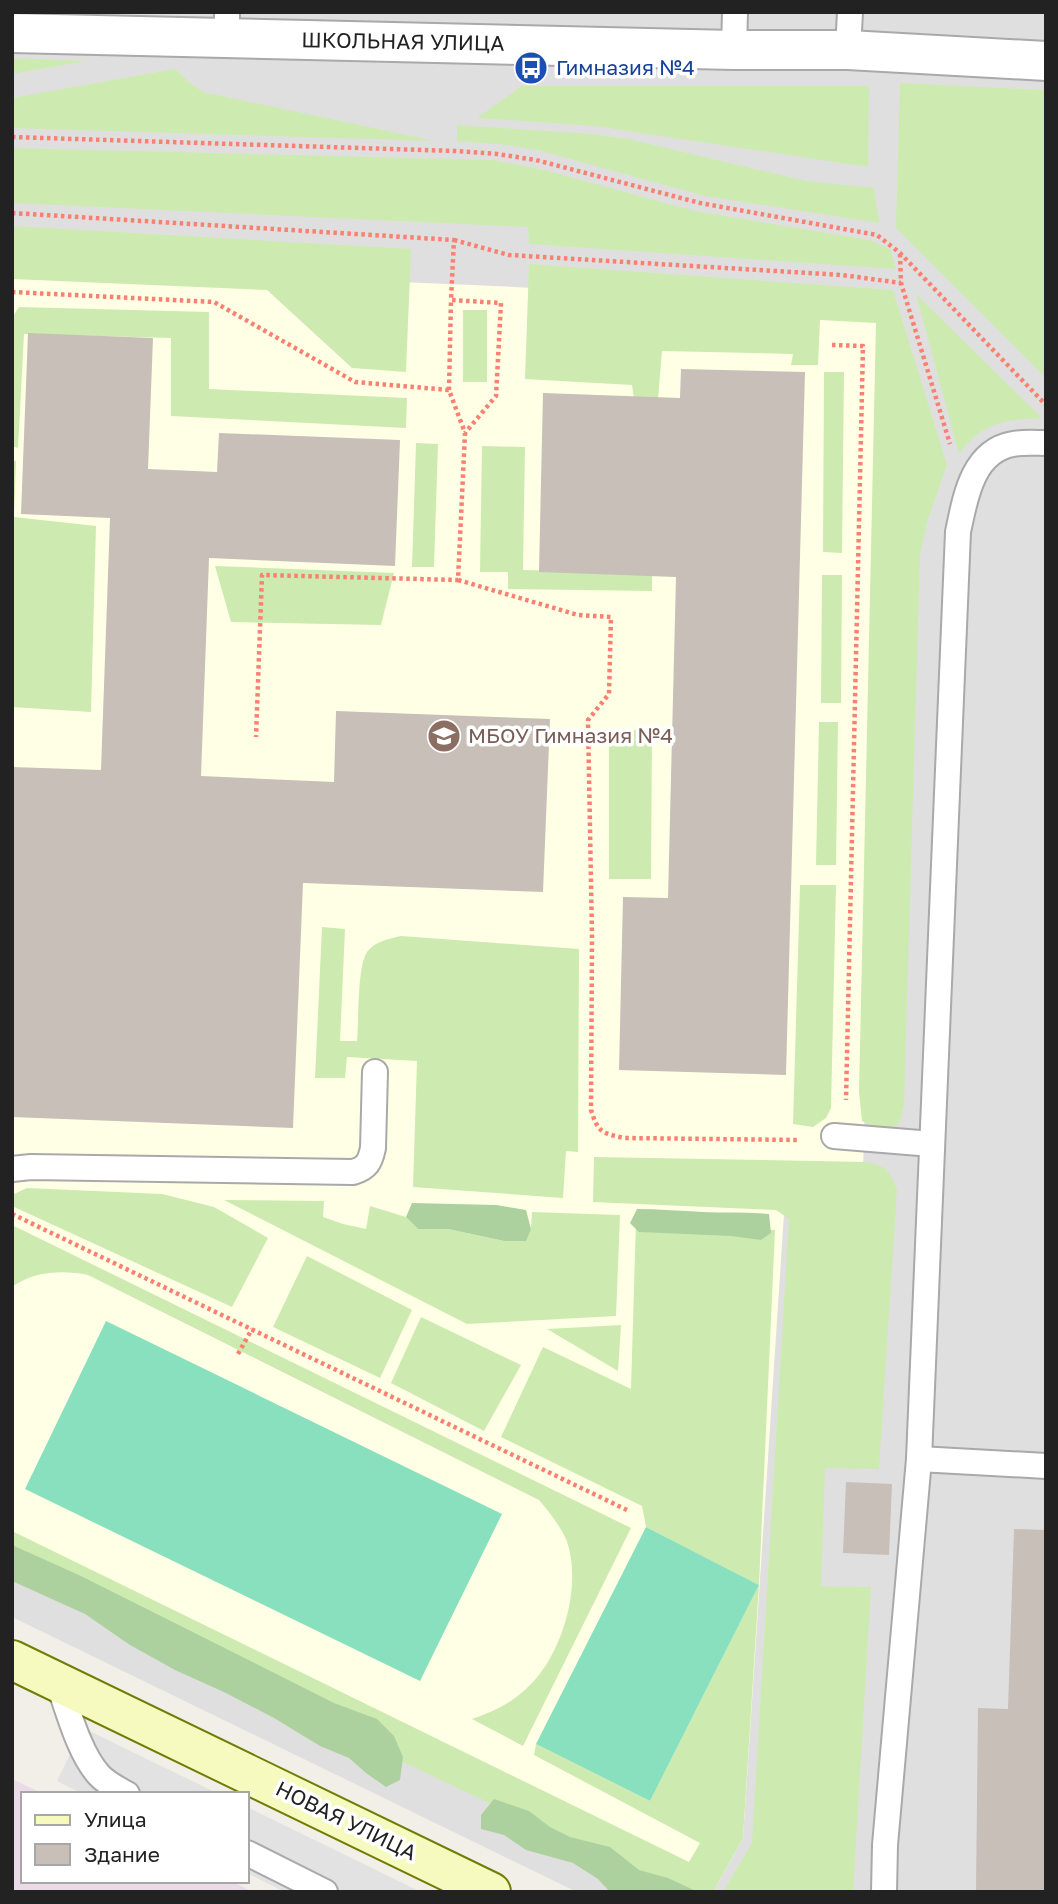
<svg xmlns="http://www.w3.org/2000/svg" width="1058" height="1904" viewBox="0 0 1058 1904" font-family="'Golos Text',sans-serif">
	<rect width="100%" height="100%" fill="#f2efe9"/>
	<!-- residential -->
	<path fill="#e0dfdf" d="M 12,12 L 1046,12 L 1046,1892 L 577,1892 L 12,1617 Z"/>
	<!-- industrial -->
	<path fill="#ebdbe8" d="M 12,1779 L 44,1794 L 23,1794 L 23,1881 L 231,1881 L 253,1892 L 12,1892 Z"/>
	<!-- education -->
	<path fill="#ffffe5" d="M 12,266 L 472,285 L 886,305 L 863,1171 L 787,1168 L 743,1838 L 713,1892 L 12,1574 Z"/>
	<!-- grass -->
	<g fill="#cdebb0">
		<path d="M 12,58 L 86,61 L 12,74 Z"/>
		<path d="M 175,69 L 189,82 L 203,92 L 435,141 L 12,128 L 12,98 Z"/>
		<path d="M 900,83 L 1046,90 L 1046,378 L 896,228 Z"/>
		<path d="M 522,86 L 869,86 L 868,167 L 595,126 L 477,118 Z"/>
		<path d="M 457,125 L 592,134 L 628,139 L 806,181 L 874,188 L 879,223 L 705,196 L 541,151 L 509,145 L 457,141 Z"/>
		<path d="M 12,148 L 492,160 L 544,170 L 695,211 L 869,240 L 890,249 L 896,269 L 529,244 L 528,227 L 12,203 Z"/>
		<path d="M 12,226 L 411,249 L 406,372 L 352,368 L 267,290 L 12,279 Z"/>
		<path d="M 529,264 L 893,290 L 947,465 L 928,519 L 920,554 L 904,1106 L 900,1122 L 890,1129 L 874,1127 L 862,1121 L 859,1092 L 876,323 L 820,320 L 818,365 L 791,365 L 793,354 L 662,351 L 658,399 L 634,399 L 632,385 L 525,379 Z"/>
		<path d="M 916,294 L 1042,418 C 1003,420 983,422 959,454 Z"/>
		<path d="M 19,307 L 209,312 L 209,389 L 407,398 L 406,428 L 171,416 L 171,338 L 24,334 L 18,448 L 12,446 L 12,318 Z"/>
		<path d="M 487,310 L 487,382 L 463,382 L 463,310 Z"/>
		<path d="M 824,372 L 844,372 L 842,553 L 823,552 Z"/>
		<path d="M 416,443 L 438,444 L 434,567 L 412,567 Z"/>
		<path d="M 482,446 L 525,447 L 523,570 L 652,573 L 652,591 L 508,589 L 508,572 L 480,572 Z"/>
		<path d="M 12,460 L 16,461 L 14,517 L 96,526 L 91,712 L 12,707 Z"/>
		<path d="M 215,566 L 394,573 L 381,625 L 231,622 Z"/>
		<path d="M 822,575 L 842,575 L 841,703 L 821,703 Z"/>
		<path d="M 819,722 L 838,722 L 836,865 L 816,865 Z"/>
		<path d="M 609,730 L 652,730 L 651,879 L 609,879 Z"/>
		<path d="M 800,885 L 836,885 L 831,1108 L 826,1118 L 813,1127 L 793,1124 Z"/>
		<path d="M 322,927 L 345,929 L 340,1041 L 357,1041 C 359,1020 357,968 367,952 C 375,941 389,939 401,936 L 579,949 L 578,1152 L 566,1151 L 563,1198 L 413,1187 L 417,1061 L 347,1057 L 345,1078 L 315,1078 Z"/>
		<path d="M 594,1157 L 867,1162 C 887,1167 889,1171 897,1189 L 879,1469 L 825,1468 L 821,1586 L 871,1587 L 853,1892 L 723,1892 L 752,1843 L 789,1219 L 776,1210 L 593,1202 Z"/>
		<path d="M 27,1188 L 162,1194 L 214,1207 L 268,1238 L 232,1307 L 12,1206 L 12,1195 Z"/>
		<path d="M 224,1200 L 324,1201 L 323,1217 L 343,1224 L 366,1229 L 370,1206 L 406,1217 L 418,1229 L 448,1229 L 504,1241 L 531,1229 L 532,1212 L 620,1215 L 616,1316 L 467,1324 Z"/>
		<path d="M 636,1221 L 775,1230 L 759,1585 L 743,1838 L 713,1892 L 675,1892 L 12,1575 L 12,1531 L 689,1862 L 700,1843 L 534,1755 L 536,1744 L 650,1801 L 759,1585 L 646,1527 L 642,1506 L 501,1437 L 543,1347 L 631,1389 Z"/>
		<path d="M 12,1225 L 631,1528 L 523,1746 L 472,1719 C 495,1711 514,1702 531,1684 C 563,1652 583,1583 566,1539 C 559,1524 549,1512 539,1500 L 88,1275 C 63,1270 34,1271 12,1287 Z"/>
		<path d="M 307,1256 L 412,1310 L 380,1378 L 273,1327 Z"/>
		<path d="M 421,1317 L 521,1365 L 484,1431 L 391,1383 Z"/>
		<path d="M 621,1325 L 618,1371 L 547,1329 Z"/>
	</g>
	<!-- forest -->
	<g fill="#add19e">
		<path d="M 412,1203 L 496,1205 L 526,1210 L 531,1229 L 526,1241 L 504,1241 L 448,1229 L 418,1229 L 406,1217 Z"/>
		<path d="M 637,1209 C 659,1209 681,1211 703,1212 C 725,1213 746,1212 769,1214 L 771,1233 L 761,1240 L 731,1236 L 639,1232 L 630,1223 Z"/>
		<path d="M 12,1545 L 81,1576 L 334,1703 L 377,1719 L 394,1736 L 403,1757 L 400,1780 L 386,1787 L 366,1773 L 349,1758 L 320,1746 L 274,1718 L 226,1693 L 175,1670 L 130,1645 L 85,1614 L 12,1581 Z"/>
		<path d="M 494,1799 L 529,1811 L 550,1827 L 570,1837 L 610,1847 L 639,1870 L 668,1878 L 698,1892 L 610,1892 L 598,1879 L 573,1863 L 526,1850 L 504,1835 L 481,1829 L 481,1815 Z"/>
	</g>
	<!-- pitch -->
	<g fill="#88e0be">
		<path d="M 106,1321 L 502,1514 L 420,1681 L 25,1489 Z"/>
		<path d="M 646,1527 L 759,1585 L 650,1801 L 536,1744 Z"/>
	</g>
	<!-- parking -->
	<g fill="#e2e2e2">
		<path d="M 83,1728 L 219,1794 L 83,1794 L 57,1781 Z"/>
		<path d="M 247,1807 L 421,1892 L 285,1892 L 247,1873 Z"/>
	</g>
	<!-- building -->
	<g fill="#c7bfb8">
		<path d="M 28,333 L 153,338 L 148,469 L 217,472 L 219,433 L 400,440 L 395,566 L 209,558 L 201,776 L 334,782 L 336,711 L 550,719 L 543,892 L 303,883 L 293,1128 L 12,1117 L 12,767 L 101,770 L 110,518 L 21,514 Z"/>
		<path d="M 681,369 L 805,372 L 786,1075 L 619,1070 L 623,897 L 668,898 L 676,577 L 539,572 L 543,393 L 680,398 Z"/>
		<path d="M 846,1482 L 892,1484 L 889,1555 L 843,1553 Z"/>
		<path d="M 1014,1529 L 1046,1530 L 1046,1892 L 976,1890 L 978,1708 L 1008,1709 Z"/>
	</g>
	<g fill="none" stroke-linecap="round" stroke-linejoin="round">
		<defs>
			<g id="lane">
				<path d="M 227,39 L 227,12"/>
				<path d="M 734,50 L 735,12"/>
				<path d="M 848,50 L 850,12"/>
				<path d="M 834,1136 L 932,1144"/>
				<path d="M 12,1169 L 31,1167 L 353,1172 C 367,1168 370,1162 373,1148 L 375,1072"/>
				<path d="M 919,1459 L 1046,1466"/>
				<path d="M 58,1682 C 68,1710 79,1753 99,1775 C 106,1783 118,1789 127,1794"/>
				<path d="M 247,1853 L 325,1892"/>
				<path d="M 884,1892 L 885,1845 L 919,1459 L 958,532 C 965,499 972,451 1013,444 C 1023,442 1035,443 1046,443"/>
			</g>
			<path id="street" d="M 12,33 L 734,50 L 848,50 L 1046,61"/>
			<path id="secondary" d="M 12,1660 L 491,1892"/>
		</defs>
		<!-- lane casing -->
		<use href="#lane" stroke="#a9a9a9" stroke-width="28"/>
		<!-- street casing -->
		<use href="#street" stroke="#a9a9a9" stroke-width="42"/>
		<!-- secondary casing -->
		<use href="#secondary" stroke="#707d05" stroke-width="42"/>
		<!-- path -->
		<g stroke="#fa8072" stroke-width="4.5" stroke-dasharray="3.5 3.5" stroke-linecap="butt">
			<path d="M 12,137 L 455,151 L 497,154 L 536,160 L 700,203 L 877,235 L 900,253 L 1046,405"/>
			<path d="M 12,213 L 454,240 L 451,300 L 501,303 L 496,396 L 465,433"/>
			<path d="M 454,240 L 509,255 L 842,275 L 901,283"/>
			<path d="M 900,254 L 901,283 L 950,444"/>
			<path d="M 12,292 L 214,302 L 355,382 L 449,390 L 465,433 L 458,580 L 262,575 L 256,737"/>
			<path d="M 832,345 L 863,346 L 846,1100"/>
			<path d="M 449,390 L 451,300"/>
			<path d="M 458,580 L 578,615 L 611,617 L 609,694 L 588,720 L 592,936 L 591,1110 C 598,1132 601,1133 624,1138 L 799,1140"/>
			<path d="M 12,1214 L 627,1510"/>
			<path d="M 238,1354 L 252,1329"/>
		</g>
		<!-- lane -->
		<use href="#lane" stroke="#fff" stroke-width="24"/>
		<!-- street -->
		<use href="#street" stroke="#fff" stroke-width="38"/>
		<!-- secondary -->
		<use href="#secondary" stroke="#f7fabf" stroke-width="38"/>
	</g>
	<!-- icons -->
	<defs>
		<symbol id="bus-disc" viewBox="-11 -11 22 22"><circle r="9.5" fill="#1a4fb4" stroke="#fff"/><path d="M-5-6H5V4H4V6H2V4H-2V6H-4V4H-5ZM-3.5-4V0h7V-4ZM-3.5 1.2v1.5H-2V1.2ZM2 1.2v1.5H3.5V1.2Z" fill="#fff"/></symbol>
		<symbol id="school-disc" viewBox="-11 -11 22 22"><circle r="9.5" fill="#8d6e63" stroke="#fff"/><path d="M0-5L7-2L0 1L-7-2ZM-4 1L0 2.5L4 1V4Q0 6-4 4Z" fill="#fff"/></symbol>
	</defs>
	<g fill-rule="evenodd">
		<use href="#bus-disc" x="512" y="49" width="38" height="38"/>
		<use href="#school-disc" x="425" y="717" width="38" height="38"/>
	</g>
	<g text-anchor="middle" stroke-width="7" stroke-linejoin="round" paint-order="stroke">
		<!-- street labels -->
		<g font-size="21" fill="#222" stroke="#fff">
			<text transform="translate(403 42) rotate(1)" y="7">ШКОЛЬНАЯ УЛИЦА</text>
			<text transform="translate(346 1821) rotate(26)" y="7">НОВАЯ УЛИЦА</text>
		</g>
		<!-- transit labels -->
		<g font-size="21" fill="#164399" stroke="#fff" text-anchor="start">
			<text x="556" y="75">Гимназия №4</text>
		</g>
		<!-- education labels -->
		<g font-size="21" fill="#785e54" stroke="#fff" text-anchor="start">
			<text x="468" y="743">МБОУ Гимназия №4</text>
		</g>
	</g>
	<!-- border -->
	<rect width="1058" height="1904" fill="none" stroke="#222222" stroke-width="28"/>
	<!-- legend -->
	<rect x="21" y="1792" width="228" height="91" fill="#ffffff" stroke="#a7a7a7" stroke-width="2"/>
	<rect x="35" y="1815" width="35" height="10" fill="#f7fabf" stroke="#a7a7a7" stroke-width="2"/>
	<text x="84" y="1827" font-size="21" fill="#222222">Улица</text>
	<rect x="35" y="1844" width="35" height="21" fill="#c7bfb8" stroke="#a7a7a7" stroke-width="2"/>
	<text x="84" y="1862" font-size="21" fill="#222222">Здание</text>
</svg>
